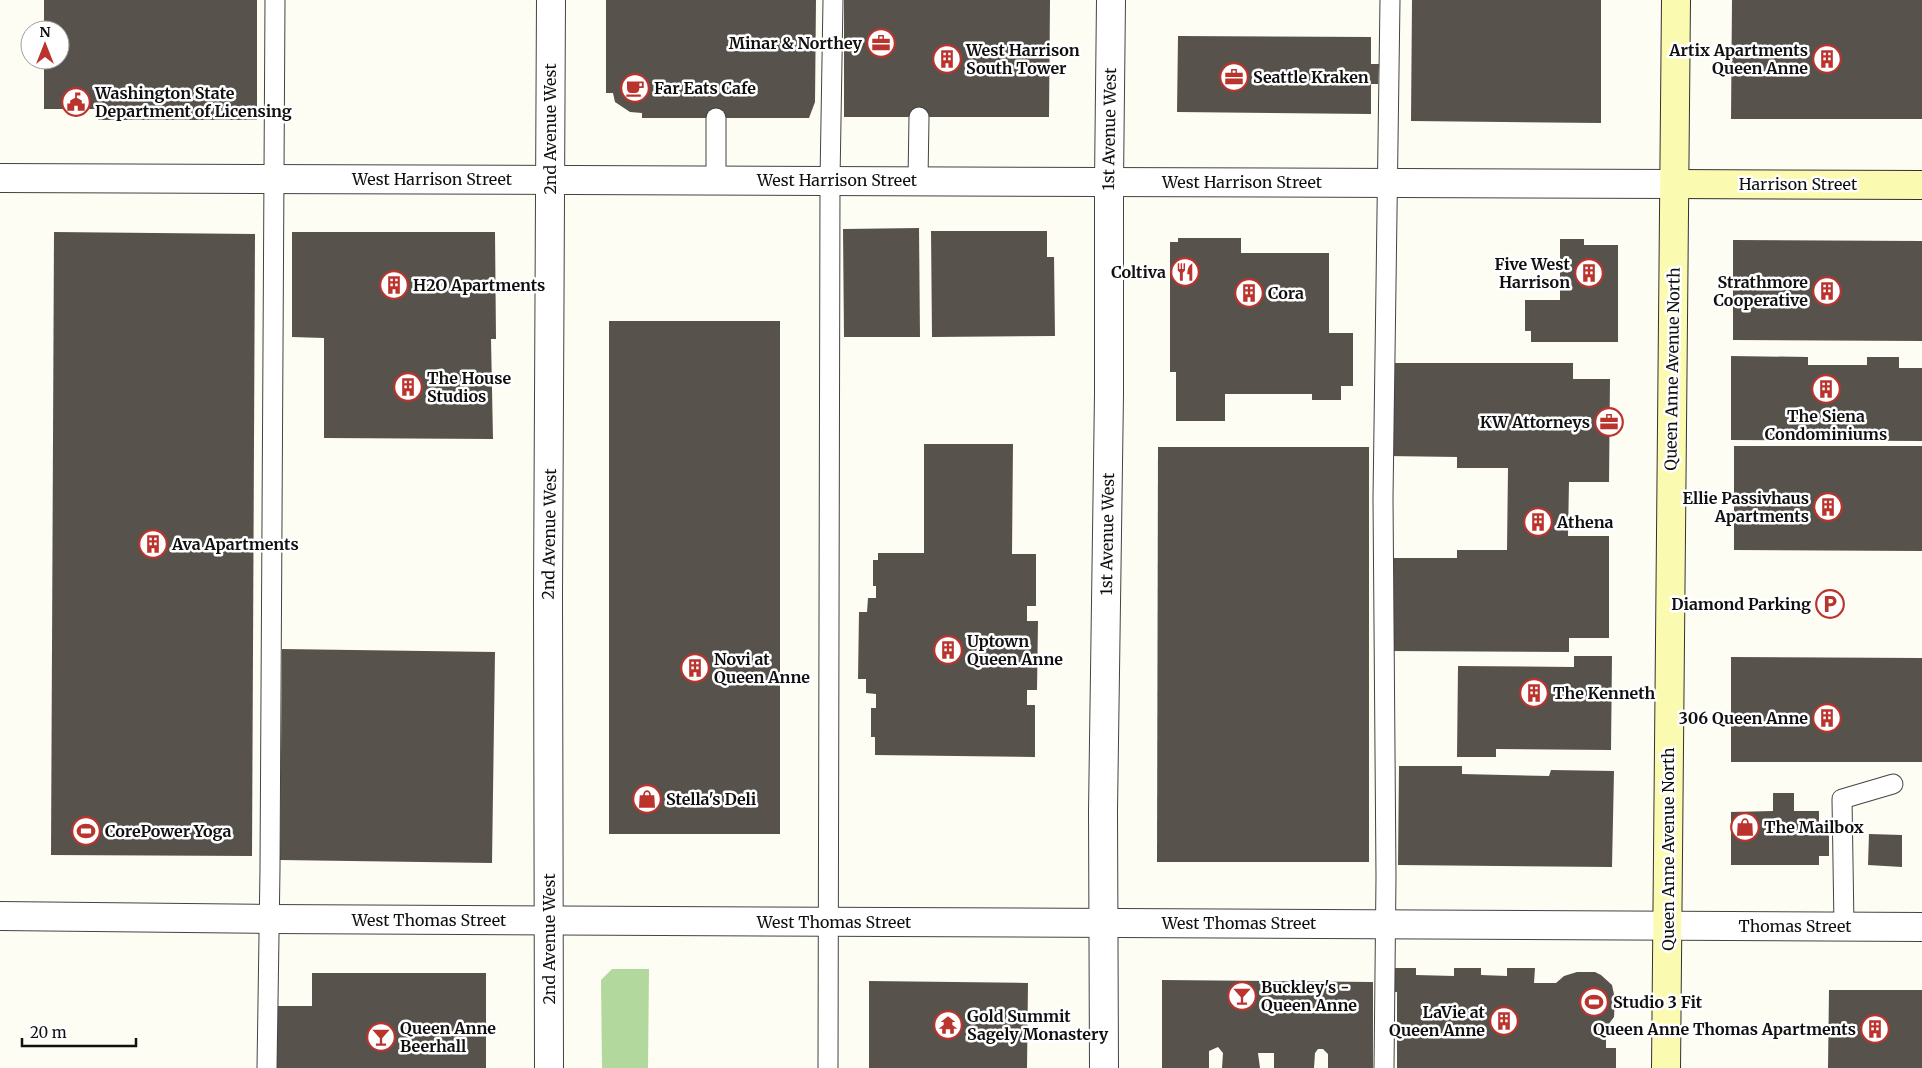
<svg xmlns="http://www.w3.org/2000/svg" width="1922" height="1068" viewBox="0 0 1922 1068" font-family="Merriweather,serif">
	<rect width="100%" height="100%" fill="#fefdf3"/>
	<!-- forest -->
	<path fill="#b2d89d" d="M 612,969 L 649,969 L 648,1068 L 602,1068 L 601,980 Z"/>
	<!-- building -->
	<g fill="#58524c">
		<path d="M 44,0 L 257,0 L 257,120 L 98,120 L 98,109 L 44,109 L 44,60 L 60,60 L 60,30 L 44,30 Z"/>
		<path d="M 606,0 L 816,0 L 815,102 L 809,118 L 642,118 L 642,113 L 630,112 L 615,102 L 613,93 L 606,93 Z"/>
		<path d="M 844,0 L 1050,0 L 1049,117 L 844,117 Z"/>
		<path d="M 1412,0 L 1601,0 L 1601,123 L 1411,121 Z"/>
		<path d="M 1732,0 L 1922,0 L 1922,119 L 1731,119 Z"/>
		<path d="M 1178,36 L 1371,37 L 1371,64 L 1379,64 L 1378,84 L 1371,84 L 1371,114 L 1177,112 Z"/>
		<path d="M 919,228 L 920,337 L 844,337 L 843,229 Z"/>
		<path d="M 931,231 L 1047,231 L 1047,257 L 1054,257 L 1055,336 L 932,337 Z"/>
		<path d="M 54,232 L 255,234 L 252,856 L 51,855 Z"/>
		<path d="M 292,232 L 495,232 L 496,339 L 491,339 L 493,439 L 324,438 L 324,338 L 292,337 Z"/>
		<path d="M 1178,238 L 1241,238 L 1241,253 L 1329,253 L 1329,333 L 1353,333 L 1353,386 L 1341,386 L 1341,400 L 1312,400 L 1312,394 L 1225,394 L 1225,421 L 1176,421 L 1176,372 L 1170,372 L 1170,242 L 1178,242 Z"/>
		<path d="M 1560,239 L 1584,239 L 1584,245 L 1618,245 L 1618,342 L 1531,342 L 1531,331 L 1525,331 L 1525,300 L 1560,300 Z"/>
		<path d="M 1733,240 L 1922,241 L 1922,341 L 1733,340 Z"/>
		<rect x="609" y="321" width="171" height="513"/>
		<path d="M 1731,356 L 1808,357 L 1808,365 L 1867,365 L 1867,357 L 1899,357 L 1899,368 L 1922,368 L 1922,441 L 1731,440 Z"/>
		<path d="M 1393,363 L 1573,363 L 1573,379 L 1610,379 L 1609,482 L 1569,482 L 1568,536 L 1609,536 L 1609,638 L 1569,638 L 1569,652 L 1388,651 L 1389,558 L 1457,558 L 1457,550 L 1507,550 L 1508,468 L 1457,468 L 1457,457 L 1387,456 Z"/>
		<path d="M 924,444 L 1013,444 L 1012,554 L 1036,554 L 1036,606 L 1027,606 L 1027,621 L 1038,621 L 1037,690 L 1027,690 L 1027,705 L 1035,705 L 1035,757 L 875,755 L 875,737 L 871,737 L 871,708 L 876,708 L 876,694 L 866,693 L 866,679 L 858,679 L 859,612 L 867,612 L 868,598 L 876,598 L 876,586 L 873,586 L 873,560 L 878,560 L 878,553 L 924,553 Z"/>
		<path d="M 1734,446 L 1922,446 L 1922,551 L 1734,550 Z"/>
		<path d="M 1158,447 L 1369,447 L 1369,862 L 1157,862 Z"/>
		<path d="M 282,649 L 495,652 L 492,863 L 280,860 Z"/>
		<path d="M 1574,656 L 1612,656 L 1611,750 L 1496,749 L 1496,757 L 1457,757 L 1458,666 L 1574,667 Z"/>
		<path d="M 1731,657 L 1922,658 L 1922,762 L 1731,762 Z"/>
		<path d="M 1399,766 L 1462,766 L 1462,774 L 1549,776 L 1551,770 L 1614,771 L 1612,867 L 1398,865 Z"/>
		<path d="M 1773,793 L 1794,793 L 1794,811 L 1819,811 L 1819,835 L 1829,835 L 1829,856 L 1819,856 L 1819,865 L 1731,865 L 1731,812 L 1773,811 Z"/>
		<path d="M 1869,834 L 1902,835 L 1902,867 L 1868,865 Z"/>
		<path d="M 1390,968 L 1416,968 L 1416,975 L 1454,976 L 1454,968 L 1481,968 L 1481,975 L 1507,976 L 1507,968 L 1535,968 L 1534,983 L 1556,983 L 1564,976 L 1577,972 L 1595,972 L 1601,975 L 1612,985 L 1615,999 L 1614,1017 L 1608,1025 L 1600,1031 L 1601,1035 L 1606,1035 L 1606,1048 L 1616,1048 L 1616,1068 L 1397,1068 L 1397,992 L 1390,992 Z"/>
		<path d="M 312,973 L 486,973 L 486,1068 L 277,1068 L 277,1006 L 312,1006 Z"/>
		<path d="M 1162,980 L 1373,982 L 1373,1068 L 1328,1068 L 1328,1054 L 1323,1049 L 1318,1049 L 1315,1053 L 1314,1068 L 1274,1068 L 1274,1053 L 1258,1053 L 1260,1068 L 1222,1068 L 1223,1053 L 1218,1047 L 1209,1051 L 1209,1068 L 1162,1068 Z"/>
		<path d="M 869,981 L 1028,983 L 1027,1068 L 869,1068 Z"/>
		<path d="M 1829,990 L 1922,990 L 1922,1068 L 1828,1068 Z"/>
	</g>
	<g fill="none" stroke-linecap="round" stroke-linejoin="round">
		<defs>
			<g id="lane">
				<path d="M 716,118 L 716,180"/>
				<path d="M 918,180 L 919,117"/>
				<path d="M 1844,926 L 1842,799 L 1893,784"/>
				<path d="M 267,1068 L 270,869 L 275,0"/>
				<path d="M 828,1068 L 830,180 L 833,0"/>
				<path d="M 1384,1068 L 1386,877 L 1383,498 L 1390,0"/>
			</g>
			<g id="street">
				<path d="M 0,178 L 1674,184"/>
				<path d="M 0,916 L 270,919 L 1922,927"/>
				<path d="M 549,1068 L 548,596 L 551,0"/>
				<path d="M 1104,1068 L 1103,811 L 1109,394 L 1109,181 L 1111,0"/>
			</g>
			<g id="secondary">
				<path d="M 1674,184 L 1922,185"/>
				<path d="M 1666,1068 L 1676,0"/>
			</g>
		</defs>
		<!-- lane casing -->
		<use href="#lane" stroke="#434343" stroke-width="21"/>
		<!-- street casing -->
		<use href="#street" stroke="#434343" stroke-width="30"/>
		<!-- secondary casing -->
		<use href="#secondary" stroke="#323232" stroke-width="30"/>
		<!-- lane -->
		<use href="#lane" stroke="#fff" stroke-width="19"/>
		<!-- street -->
		<use href="#street" stroke="#fff" stroke-width="28"/>
		<!-- secondary -->
		<use href="#secondary" stroke="#fbfab1" stroke-width="28"/>
	</g>
	<!-- icons -->
	<defs>
		<symbol id="office-ring" viewBox="-11 -11 22 22"><circle r="9.5" fill="#fff" stroke="#ba342d" stroke-width="1.5"/><path d="M-6-3h4V-5.5h4V-3h4V5H-6ZM-1-4.5V-3h2v-1.5ZM-6 0V1H6V0Z" fill="#ba342d"/></symbol>
		<symbol id="building-ring" viewBox="-11 -11 22 22"><circle r="9.5" fill="#fff" stroke="#ba342d" stroke-width="1.5"/><path d="M-4-6H4V6H1V3H-1V6H-4ZM-2.5-4.3h1.7v1.8h-1.7ZM.8-4.3h1.7v1.8H.8ZM-2.5-1h1.7V.8h-1.7ZM.8-1h1.7V.8H.8Z" fill="#ba342d"/></symbol>
		<symbol id="cafe-ring" viewBox="-11 -11 22 22"><circle r="9.5" fill="#fff" stroke="#ba342d" stroke-width="1.5"/><path d="M-5.5-4.5H6V0H3Q3 3.5 0 3.5H-2.5Q-5.5 3.5-5.5 0ZM3-3.2v2h1.7v-2ZM-6 4.5H4V6H-6Z" fill="#ba342d"/></symbol>
		<symbol id="civic-ring" viewBox="-11 -11 22 22"><circle r="9.5" fill="#fff" stroke="#ba342d" stroke-width="1.5"/><path d="M-.6-6.5H3V-4.5H.6V-3L4-1V1h2V6H-6V1h2V-1L-.6-3ZM-1.2 2.5V6h2.4V2.5Z" fill="#ba342d"/></symbol>
		<symbol id="restaurant-ring" viewBox="-11 -11 22 22"><circle r="9.5" fill="#fff" stroke="#ba342d" stroke-width="1.5"/><path d="M-5-6h1v4h1v-4h1v4h1v-4h1v5L-1.5 .5V6h-2V.5L-5-1ZM5-6V6H3V1.5H1.5Q1.5-4 5-6Z" fill="#ba342d"/></symbol>
		<symbol id="parking-ring" viewBox="-11 -11 22 22"><circle r="9.5" fill="#fff" stroke="#ba342d" stroke-width="1.5"/><path d="M-3.5-5.5H1a3.5 3.5 0 0 1 0 7H-1V5.5H-3.5ZM-1-3.4V-.6H.8a1.4 1.4 0 0 0 0-2.8Z" fill="#ba342d"/></symbol>
		<symbol id="shop-ring" viewBox="-11 -11 22 22"><circle r="9.5" fill="#fff" stroke="#ba342d" stroke-width="1.5"/><path d="M-5-2.5h2.3a2.7 3.5 0 0 1 5.4 0H5L5.5 6h-11ZM-1.5-2.5h3a1.5 2.3 0 0 0-3 0Z" fill="#ba342d"/></symbol>
		<symbol id="stadium-ring" viewBox="-11 -11 22 22"><circle r="9.5" fill="#fff" stroke="#ba342d" stroke-width="1.5"/><path d="M0-5a6.5 5 0 1 0 0 10a6.5 5 0 1 0 0-10ZM-3.5-1.8h7v3.6h-7Z" fill="#ba342d"/></symbol>
		<symbol id="bar-ring" viewBox="-11 -11 22 22"><circle r="9.5" fill="#fff" stroke="#ba342d" stroke-width="1.5"/><path d="M-6-5H6L.8 .8V4.5H3.5V6h-7V4.5H-.8V.8Z" fill="#ba342d"/></symbol>
		<symbol id="temple-ring" viewBox="-11 -11 22 22"><circle r="9.5" fill="#fff" stroke="#ba342d" stroke-width="1.5"/><path d="M0-6L5-2H3V0L6.5 2.5H4V6H1.5V3h-3V6H-4V2.5H-6.5L-3 0V-2H-5Z" fill="#ba342d"/></symbol>
	</defs>
	<g fill-rule="evenodd">
		<use href="#office-ring" x="865" y="27" width="32" height="32"/>
		<use href="#building-ring" x="931" y="43" width="32" height="32"/>
		<use href="#building-ring" x="1811" y="43" width="32" height="32"/>
		<use href="#office-ring" x="1218" y="61" width="32" height="32"/>
		<use href="#cafe-ring" x="619" y="72" width="32" height="32"/>
		<use href="#civic-ring" x="60" y="86" width="32" height="32"/>
		<use href="#restaurant-ring" x="1169" y="256" width="32" height="32"/>
		<use href="#building-ring" x="1573" y="257" width="32" height="32"/>
		<use href="#building-ring" x="378" y="269" width="32" height="32"/>
		<use href="#building-ring" x="1811" y="275" width="32" height="32"/>
		<use href="#building-ring" x="1233" y="277" width="32" height="32"/>
		<use href="#building-ring" x="392" y="371" width="32" height="32"/>
		<use href="#building-ring" x="1810" y="373" width="32" height="32"/>
		<use href="#office-ring" x="1593" y="406" width="32" height="32"/>
		<use href="#building-ring" x="1812" y="491" width="32" height="32"/>
		<use href="#building-ring" x="1522" y="506" width="32" height="32"/>
		<use href="#building-ring" x="137" y="528" width="32" height="32"/>
		<use href="#parking-ring" x="1814" y="588" width="32" height="32"/>
		<use href="#building-ring" x="932" y="634" width="32" height="32"/>
		<use href="#building-ring" x="679" y="652" width="32" height="32"/>
		<use href="#building-ring" x="1518" y="677" width="32" height="32"/>
		<use href="#building-ring" x="1811" y="702" width="32" height="32"/>
		<use href="#shop-ring" x="631" y="783" width="32" height="32"/>
		<use href="#shop-ring" x="1729" y="811" width="32" height="32"/>
		<use href="#stadium-ring" x="70" y="815" width="32" height="32"/>
		<use href="#bar-ring" x="1226" y="980" width="32" height="32"/>
		<use href="#stadium-ring" x="1578" y="986" width="32" height="32"/>
		<use href="#building-ring" x="1488" y="1005" width="32" height="32"/>
		<use href="#temple-ring" x="932" y="1009" width="32" height="32"/>
		<use href="#building-ring" x="1859" y="1013" width="32" height="32"/>
		<use href="#bar-ring" x="365" y="1021" width="32" height="32"/>
	</g>
	<g text-anchor="middle" stroke-width="5" stroke-linejoin="round" paint-order="stroke">
		<!-- poi labels -->
		<g font-size="16" font-weight="bold" fill="#101010" stroke="#fff" text-anchor="start">
			<text x="862" y="49" text-anchor="end">Minar &amp; Northey</text>
			<text x="966" y="56">West Harrison<tspan x="966" dy="18">South Tower</tspan></text>
			<text x="1808" y="56" text-anchor="end">Artix Apartments<tspan x="1808" dy="18">Queen Anne</tspan></text>
			<text x="1253" y="83">Seattle Kraken</text>
			<text x="654" y="94">Far Eats Cafe</text>
			<text x="95" y="99">Washington State<tspan x="95" dy="18">Department of Licensing</tspan></text>
			<text x="1570" y="270" text-anchor="end">Five West<tspan x="1570" dy="18">Harrison</tspan></text>
			<text x="1166" y="278" text-anchor="end">Coltiva</text>
			<text x="1808" y="288" text-anchor="end">Strathmore<tspan x="1808" dy="18">Cooperative</tspan></text>
			<text x="413" y="291">H2O Apartments</text>
			<text x="1268" y="299">Cora</text>
			<text x="427" y="384">The House<tspan x="427" dy="18">Studios</tspan></text>
			<text x="1826" y="422" text-anchor="middle">The Siena<tspan x="1826" dy="18">Condominiums</tspan></text>
			<text x="1590" y="428" text-anchor="end">KW Attorneys</text>
			<text x="1809" y="504" text-anchor="end">Ellie Passivhaus<tspan x="1809" dy="18">Apartments</tspan></text>
			<text x="1557" y="528">Athena</text>
			<text x="172" y="550">Ava Apartments</text>
			<text x="1811" y="610" text-anchor="end">Diamond Parking</text>
			<text x="967" y="647">Uptown<tspan x="967" dy="18">Queen Anne</tspan></text>
			<text x="714" y="665">Novi at<tspan x="714" dy="18">Queen Anne</tspan></text>
			<text x="1553" y="699">The Kenneth</text>
			<text x="1808" y="724" text-anchor="end">306 Queen Anne</text>
			<text x="666" y="805">Stella's Deli</text>
			<text x="1764" y="833">The Mailbox</text>
			<text x="105" y="837">CorePower Yoga</text>
			<text x="1261" y="993">Buckley's -<tspan x="1261" dy="18">Queen Anne</tspan></text>
			<text x="1613" y="1008">Studio 3 Fit</text>
			<text x="1485" y="1018" text-anchor="end">LaVie at<tspan x="1485" dy="18">Queen Anne</tspan></text>
			<text x="967" y="1022">Gold Summit<tspan x="967" dy="18">Sagely Monastery</tspan></text>
			<text x="400" y="1034">Queen Anne<tspan x="400" dy="18">Beerhall</tspan></text>
			<text x="1856" y="1035" text-anchor="end">Queen Anne Thomas Apartments</text>
		</g>
		<!-- street labels -->
		<g font-size="16" fill="#101010" stroke="#fff">
			<text transform="translate(550 129) rotate(-90)" y="6">2nd Avenue West</text>
			<text transform="translate(1109 129) rotate(-89)" y="6">1st Avenue West</text>
			<text x="432" y="185">West Harrison Street</text>
			<text x="837" y="186">West Harrison Street</text>
			<text x="1242" y="188">West Harrison Street</text>
			<text x="1798" y="190">Harrison Street</text>
			<text transform="translate(1672 369) rotate(-89)" y="6">Queen Anne Avenue North</text>
			<text transform="translate(549 534) rotate(-89)" y="6">2nd Avenue West</text>
			<text transform="translate(1107 534) rotate(-89)" y="6">1st Avenue West</text>
			<text transform="translate(1668 849) rotate(-90)" y="6">Queen Anne Avenue North</text>
			<text x="429" y="926">West Thomas Street</text>
			<text x="834" y="928">West Thomas Street</text>
			<text x="1239" y="929">West Thomas Street</text>
			<text x="1795" y="932">Thomas Street</text>
			<text transform="translate(549 939) rotate(-90)" y="6">2nd Avenue West</text>
		</g>
	</g>
	<!-- north arrow -->
	<g transform="translate(45 45)"><circle r="24" fill="#ffffff" stroke="#9f9f9f"/>
	<path d="M0-4L9 19L0 12L-9 19Z" fill="#ba342d"/>
	<text y="-8" font-size="14" font-weight="bold" text-anchor="middle" fill="#101010">N</text>
	</g>
	<!-- scale -->
	<path d="M22 1038v8h114v-8" fill="none" stroke="#101010" stroke-width="2.5"/>
	<text x="30" y="1038" font-size="15" fill="#101010" stroke="#ffffff" stroke-width="4" paint-order="stroke">20 m</text>
</svg>
